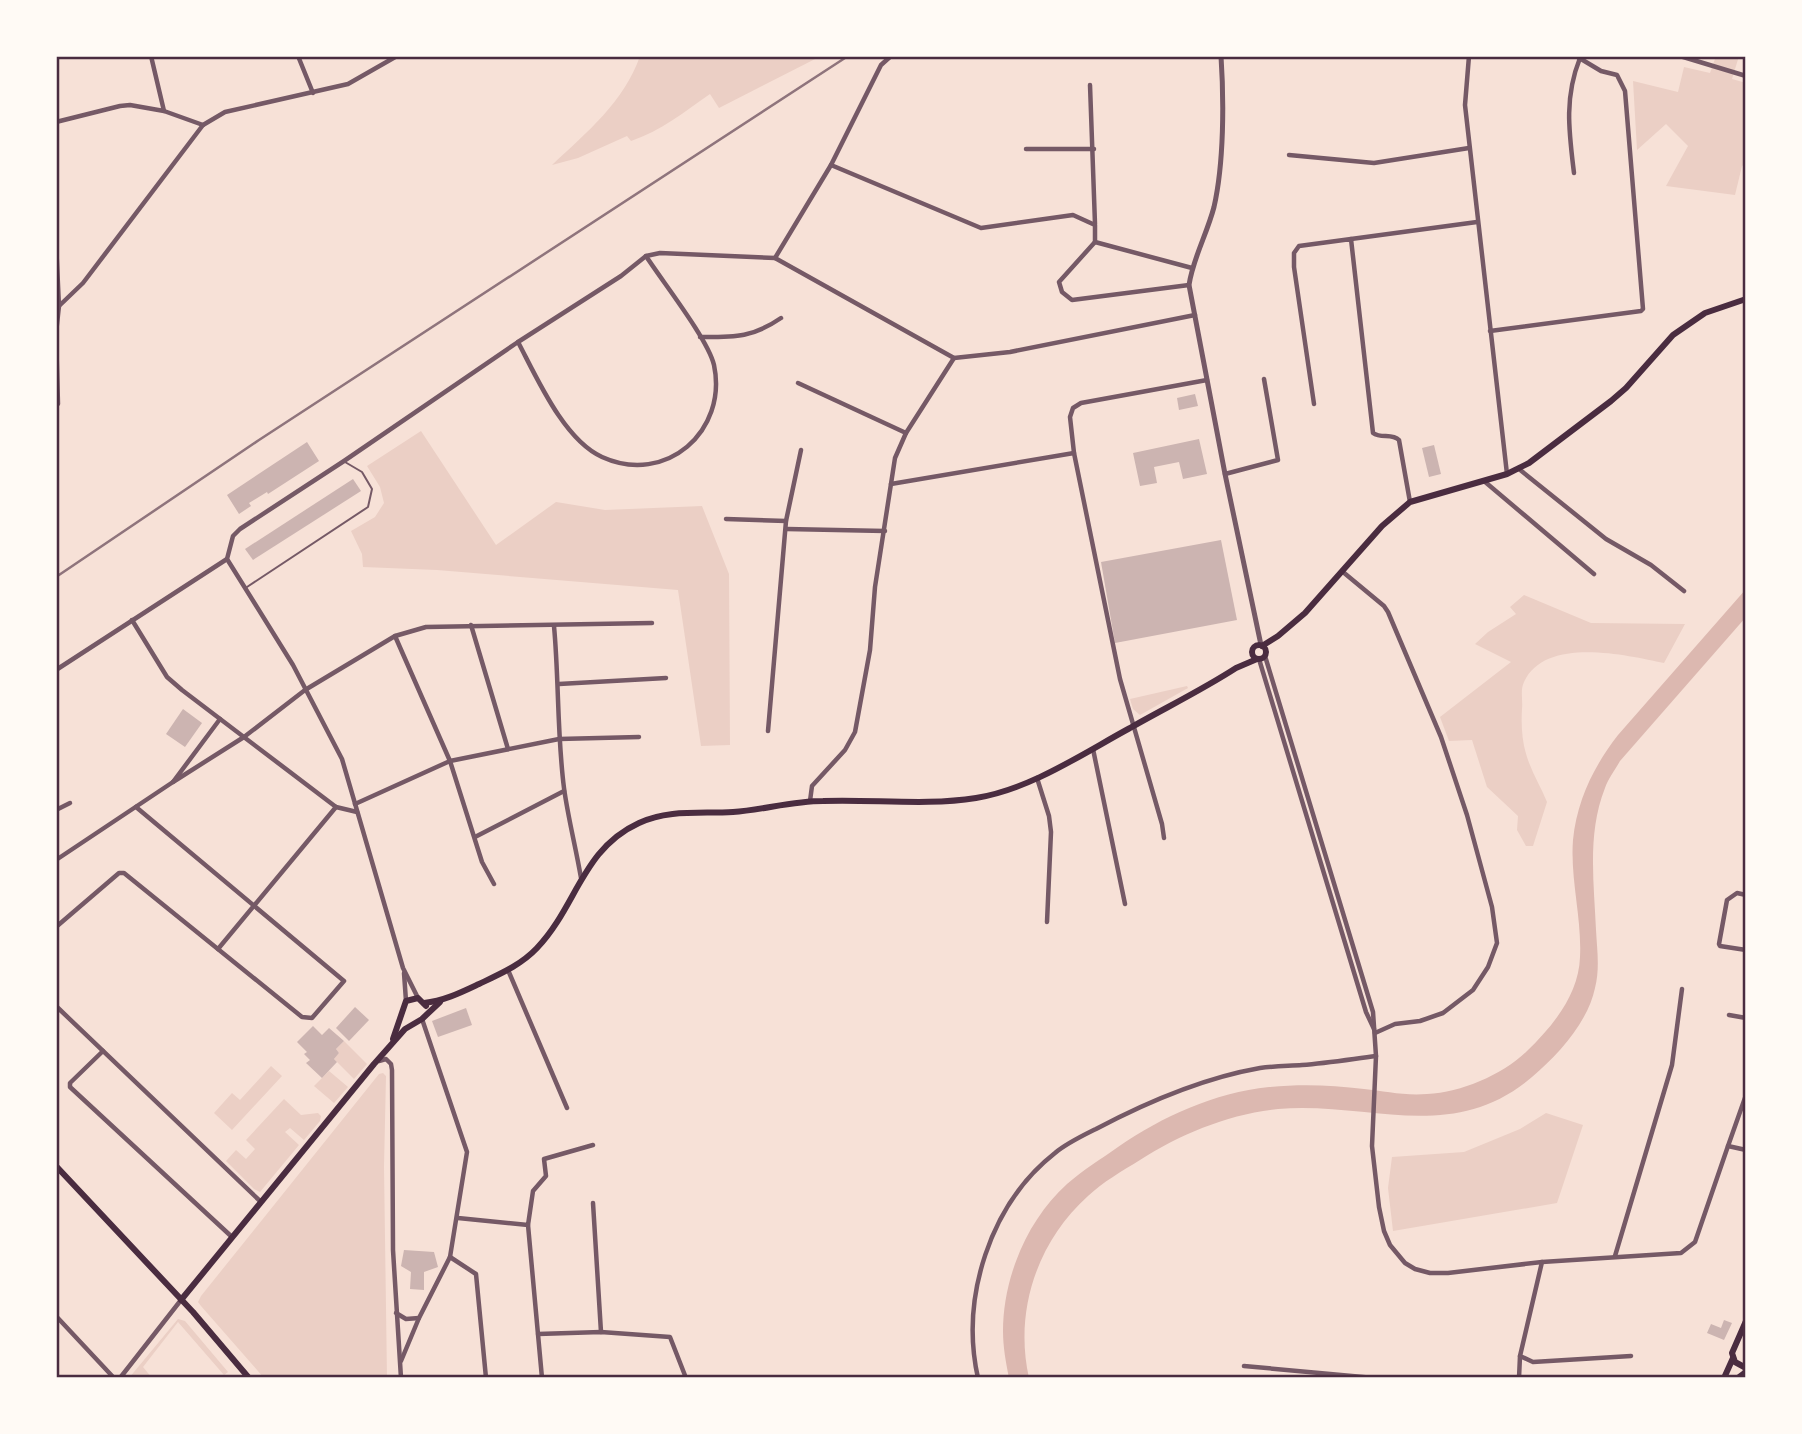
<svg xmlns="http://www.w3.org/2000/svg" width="1802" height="1434" viewBox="0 0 1802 1434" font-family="Inter,sans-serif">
	<rect width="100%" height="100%" fill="#f7e1d7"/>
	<!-- green -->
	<g fill="#ebcfc5">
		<path d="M 640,56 L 821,56 L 719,108 L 710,94 C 684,112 661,131 631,141 L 627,136 L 578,158 L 552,165 C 587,132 624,102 640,56 Z"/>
		<path d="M 1716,56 L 1739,56 L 1732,79 L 1746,83 L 1746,163 L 1742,166 L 1735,195 L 1666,186 L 1688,146 L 1666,124 L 1637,150 L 1633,81 L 1678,92 L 1684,67 L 1710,73 Z"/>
		<path d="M 421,431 L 496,545 L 556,502 L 605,510 L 702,506 L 729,574 L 730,745 L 701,746 L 678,590 L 437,570 L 363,567 L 362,554 L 351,531 L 375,517 L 384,503 L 380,487 L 367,466 Z"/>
		<path d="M 1524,595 L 1591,623 L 1685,624 L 1664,663 C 1626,655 1545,636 1524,682 C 1520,690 1523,701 1522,709 C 1521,725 1522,742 1527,757 C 1532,773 1541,787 1547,802 L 1533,846 L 1526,846 L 1517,830 L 1518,816 L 1487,787 L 1472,740 L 1449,741 L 1440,717 L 1511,662 L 1475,644 L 1488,632 L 1516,614 L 1510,607 Z"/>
		<path d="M 1187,686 L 1188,688 L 1140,715 L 1133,709 L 1130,699 Z"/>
		<path d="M 344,1041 L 367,1064 L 354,1079 L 334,1059 L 339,1053 L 336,1049 Z"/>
		<path d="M 271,1066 L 282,1076 L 232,1130 L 214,1113 L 232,1093 L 240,1100 Z"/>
		<path d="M 329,1071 L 348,1087 L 334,1103 L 314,1086 Z"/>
		<path d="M 383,1073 L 386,1076 L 384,1167 L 387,1378 L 264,1378 L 201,1306 L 198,1302 L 201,1296 L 379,1074 Z"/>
		<path d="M 284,1099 L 301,1115 L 318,1113 L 321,1116 L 320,1121 L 304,1140 L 290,1128 L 285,1132 L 299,1145 L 260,1192 L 254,1189 L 226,1161 L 236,1150 L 246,1159 L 255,1149 L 246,1140 Z"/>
		<path d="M 1546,1113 L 1583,1125 L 1557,1203 L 1393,1231 L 1388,1188 L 1392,1157 L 1464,1152 L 1520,1129 Z"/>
		<path d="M 178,1319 L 185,1321 L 228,1372 L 224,1375 L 178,1322 L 143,1367 L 152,1378 L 129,1378 Z"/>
	</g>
	<!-- water -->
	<path fill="#dcb8b0" d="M 1746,589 L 1746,617 L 1620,761 C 1615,770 1608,779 1605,788 C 1587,833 1594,883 1596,930 C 1597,949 1600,968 1595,988 C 1588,1022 1558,1055 1532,1077 C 1452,1145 1368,1101 1278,1109 C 1229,1114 1180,1134 1140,1160 C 1122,1171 1103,1182 1088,1196 C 1037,1242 1014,1311 1029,1378 L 1009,1378 C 1006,1363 1003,1347 1003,1331 C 1003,1278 1027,1220 1067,1184 C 1083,1170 1101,1159 1118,1147 C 1163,1116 1214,1093 1269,1087 C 1301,1084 1332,1085 1364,1089 C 1384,1091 1405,1096 1427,1094 C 1462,1092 1502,1075 1527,1051 C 1553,1026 1579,994 1580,957 C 1582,918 1570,879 1573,840 C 1577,800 1594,766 1618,735 Z"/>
	<!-- building -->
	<g fill="#ccb4b1">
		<path d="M 1195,394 L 1198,406 L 1179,410 L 1177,398 Z"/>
		<path d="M 1199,439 L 1207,474 L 1183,479 L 1179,462 L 1154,467 L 1157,483 L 1140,486 L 1133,453 Z"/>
		<path d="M 307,442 L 319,461 L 268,494 L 267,492 L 249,503 L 251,506 L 239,514 L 227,495 Z"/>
		<path d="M 1434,445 L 1441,474 L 1429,477 L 1422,448 Z"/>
		<path d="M 353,479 L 361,491 L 253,560 L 245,549 Z"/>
		<path d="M 1221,540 L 1237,620 L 1115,643 L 1101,562 Z"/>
		<path d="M 183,709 L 202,723 L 185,747 L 166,734 Z"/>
		<path d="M 355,1007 L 369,1020 L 349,1041 L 336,1028 Z"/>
		<path d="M 466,1008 L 472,1025 L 438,1037 L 432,1021 Z"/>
		<path d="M 313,1026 L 322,1035 L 329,1028 L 344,1041 L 336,1049 L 339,1053 L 334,1059 L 337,1062 L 322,1078 L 306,1063 L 310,1060 L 304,1054 L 307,1052 L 297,1042 Z"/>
		<path d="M 404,1250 L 434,1252 L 438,1267 L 424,1272 L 424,1290 L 410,1289 L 411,1272 L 401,1266 Z"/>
		<path d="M 1724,1320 L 1732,1323 L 1724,1340 L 1707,1333 L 1711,1324 L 1721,1328 Z"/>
	</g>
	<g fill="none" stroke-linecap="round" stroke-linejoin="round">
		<!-- service -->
		<path stroke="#755966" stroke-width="2" d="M 247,587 L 368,507 L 372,489 L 362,472 L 345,462"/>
		<!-- minor -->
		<g stroke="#755966" stroke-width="4.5">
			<path d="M 298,56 L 313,93"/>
			<path d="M 1469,56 L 1465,105 L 1507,474"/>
			<path d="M 1680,56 L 1746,76"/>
			<path d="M 1090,85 L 1095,224"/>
			<path d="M 164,111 L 203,125"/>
			<path d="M 56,122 L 120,106 L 130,105 L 164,111 L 151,56"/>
			<path d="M 1026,149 L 1094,149"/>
			<path d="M 1289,155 L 1374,163 L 1469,148"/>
			<path d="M 831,165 L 981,228 L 1073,215 L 1095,225 L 1095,242 L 1192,268"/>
			<path d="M 1574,173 C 1569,132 1564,98 1580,58"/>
			<path d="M 1351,239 L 1477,222"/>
			<path d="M 56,242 L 59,306 L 56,333 L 58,404"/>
			<path d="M 1095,242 L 1059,282 L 1062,292 L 1072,300 L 1189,285"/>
			<path d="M 775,258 L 831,165 L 881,65 L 891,56"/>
			<path d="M 59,306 L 83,283 L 203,125 L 225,112 L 348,84 L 397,56"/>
			<path d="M 1490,331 L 1641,311 L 1643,309 L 1625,91 L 1617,75 L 1601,71 L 1576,56"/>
			<path d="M 700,337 C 734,337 752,338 781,318"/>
			<path d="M 518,342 C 537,378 564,440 602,457 C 666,486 728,431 714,365 C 708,339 662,281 646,256"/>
			<path d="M 798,383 L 906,433"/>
			<path d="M 1314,404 L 1294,267 L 1294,253 L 1299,246 L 1351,239 L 1373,433 C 1381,439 1392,433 1399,440 L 1410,502"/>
			<path d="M 1519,469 L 1606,539 L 1651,565 L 1684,591"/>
			<path d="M 1225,474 L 1278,460 L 1264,379"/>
			<path d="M 1484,481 L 1594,574"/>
			<path d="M 891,484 L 1074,453"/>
			<path d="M 726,519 L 786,521"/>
			<path d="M 787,529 L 885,531"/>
			<path d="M 1343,572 L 1384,606 L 1388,612 L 1441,737 L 1467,815 L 1492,907 L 1497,943 L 1488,967 L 1473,990 L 1443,1013 L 1420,1021 L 1395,1024 L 1375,1033"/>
			<path d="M 132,620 L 167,677 L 182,690 L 336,807 L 357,812"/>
			<path d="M 471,625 L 508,749"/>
			<path d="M 554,626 C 559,680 557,734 564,788 C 568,818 576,848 581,878"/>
			<path d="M 395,636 L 450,761 L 482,862 L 494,884"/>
			<path d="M 1265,656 L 1373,1012 L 1376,1056 L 1372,1146 L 1379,1207 L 1384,1231 L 1390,1245 L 1405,1263 L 1415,1269 L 1430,1273 L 1448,1273 L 1542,1262 L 1681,1253 L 1695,1242 L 1728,1146 L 1746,1150"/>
			<path d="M 1259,659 L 1366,1012 L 1374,1029"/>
			<path d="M 56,670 L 227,559"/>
			<path d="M 559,684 L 666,678"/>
			<path d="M 768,731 L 786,521 L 801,450"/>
			<path d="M 1093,749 L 1125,904"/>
			<path d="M 1037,778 L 1049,816 L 1051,832 L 1047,922"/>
			<path d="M 173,782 L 244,737 L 305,690 L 395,636 L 426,627 L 652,623"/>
			<path d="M 810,801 L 812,786 L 845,750 L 855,732 L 870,650 L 875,587 L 895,458 L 906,433 L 954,358"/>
			<path d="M 355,804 L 450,761 L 559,739 L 639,737"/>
			<path d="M 56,810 L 70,803"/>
			<path d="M 475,837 L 564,791"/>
			<path d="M 1164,838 L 1162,824 L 1120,679 L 1074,453 L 1070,417 L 1073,408 L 1081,403 L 1207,380"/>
			<path d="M 56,860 L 173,782 L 220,719"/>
			<path d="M 1746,895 L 1737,893 L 1727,900 L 1719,944 L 1720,946 L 1746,950"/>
			<path d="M 56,927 L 119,873 L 124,873 L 302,1017 L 312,1018 L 344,981 L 136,807"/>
			<path d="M 218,949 L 336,807"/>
			<path d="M 508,970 L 567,1108"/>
			<path d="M 404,973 L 406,1001"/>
			<path d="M 418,998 L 403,968 L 342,759 L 293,665 L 227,559 L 233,536 L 240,529 L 344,461 L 518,342 L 621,276 L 646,256 L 660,253 L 775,258 L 954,358 L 1010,352 L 1195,315"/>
			<path d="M 56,1006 L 261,1202"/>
			<path d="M 1729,1015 L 1746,1018"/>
			<path d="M 103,1051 L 70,1083 L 70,1087 L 232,1237"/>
			<path d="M 379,1061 L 386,1059 L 391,1064 L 392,1070 L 393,1250 L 401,1378"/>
			<path d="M 1728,1146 L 1746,1095"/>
			<path d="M 593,1203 L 601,1332"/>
			<path d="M 458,1218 L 528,1225 L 533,1191 L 546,1176 L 544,1159 L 593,1145"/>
			<path d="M 528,1225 L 542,1378"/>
			<path d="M 1615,1256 L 1672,1065 L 1682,989"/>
			<path d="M 450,1257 L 476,1274 L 486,1378"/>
			<path d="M 1542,1262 L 1520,1356 L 1533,1362 L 1631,1356"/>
			<path d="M 396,1313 L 406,1319 L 419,1318"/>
			<path d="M 56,1316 L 114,1378"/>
			<path d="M 538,1334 L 601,1332 L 670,1337 L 686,1378"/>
			<path d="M 401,1361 L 419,1318 L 450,1257 L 467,1152 L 422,1019"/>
			<path d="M 1244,1366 L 1374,1378"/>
			<path d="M 120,1378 L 181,1300"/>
			<path d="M 978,1378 C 960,1298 990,1204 1055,1153 C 1067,1143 1082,1136 1096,1129 C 1147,1102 1203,1078 1260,1068 C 1274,1066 1288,1066 1302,1065 C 1327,1063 1352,1059 1376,1056"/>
			<path d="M 1519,1378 L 1520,1356"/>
		</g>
		<!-- tertiary -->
		<path stroke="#755966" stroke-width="5" d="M 1221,56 C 1224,101 1224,163 1214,207 C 1207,234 1193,258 1189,285 L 1225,474 L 1261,645"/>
		<!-- secondary -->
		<g stroke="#4a2c40" stroke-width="6">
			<circle cx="1259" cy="652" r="7"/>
			<path d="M 1262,646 L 1278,636 L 1305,613 L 1382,526 L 1410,502 L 1507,474 L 1529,463 L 1611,401 L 1626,388 L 1673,335 L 1705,313 L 1746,299"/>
			<path d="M 424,1003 C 444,1001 462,992 479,984 C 500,974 521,965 537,948 C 577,906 582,849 639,823 C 669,809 701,814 733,812 C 763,810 792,801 823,801 C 873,799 926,806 976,798 C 1031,789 1082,754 1130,728 C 1165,708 1202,690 1236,668 L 1257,659"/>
			<path d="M 393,1039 L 406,1001 L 418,998 L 426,1006"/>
			<path d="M 56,1166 L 193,1312 L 249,1378"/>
			<path d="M 181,1300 L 374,1064 L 405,1029 L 422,1019 L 440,1002"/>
			<path d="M 1746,1321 L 1732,1353 L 1735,1362 L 1746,1368"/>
			<path d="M 1724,1378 L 1733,1358"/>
			<path d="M 1738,1378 L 1746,1372"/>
		</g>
		<!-- rail -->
		<path stroke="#8f747c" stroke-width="2.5" d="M 56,577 L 259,440 L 848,56"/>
	</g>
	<!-- border -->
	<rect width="1802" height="1434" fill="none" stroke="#fffaf5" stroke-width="116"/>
	<rect x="58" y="58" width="1686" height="1318" fill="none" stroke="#4a2c40" stroke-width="2.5"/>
</svg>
